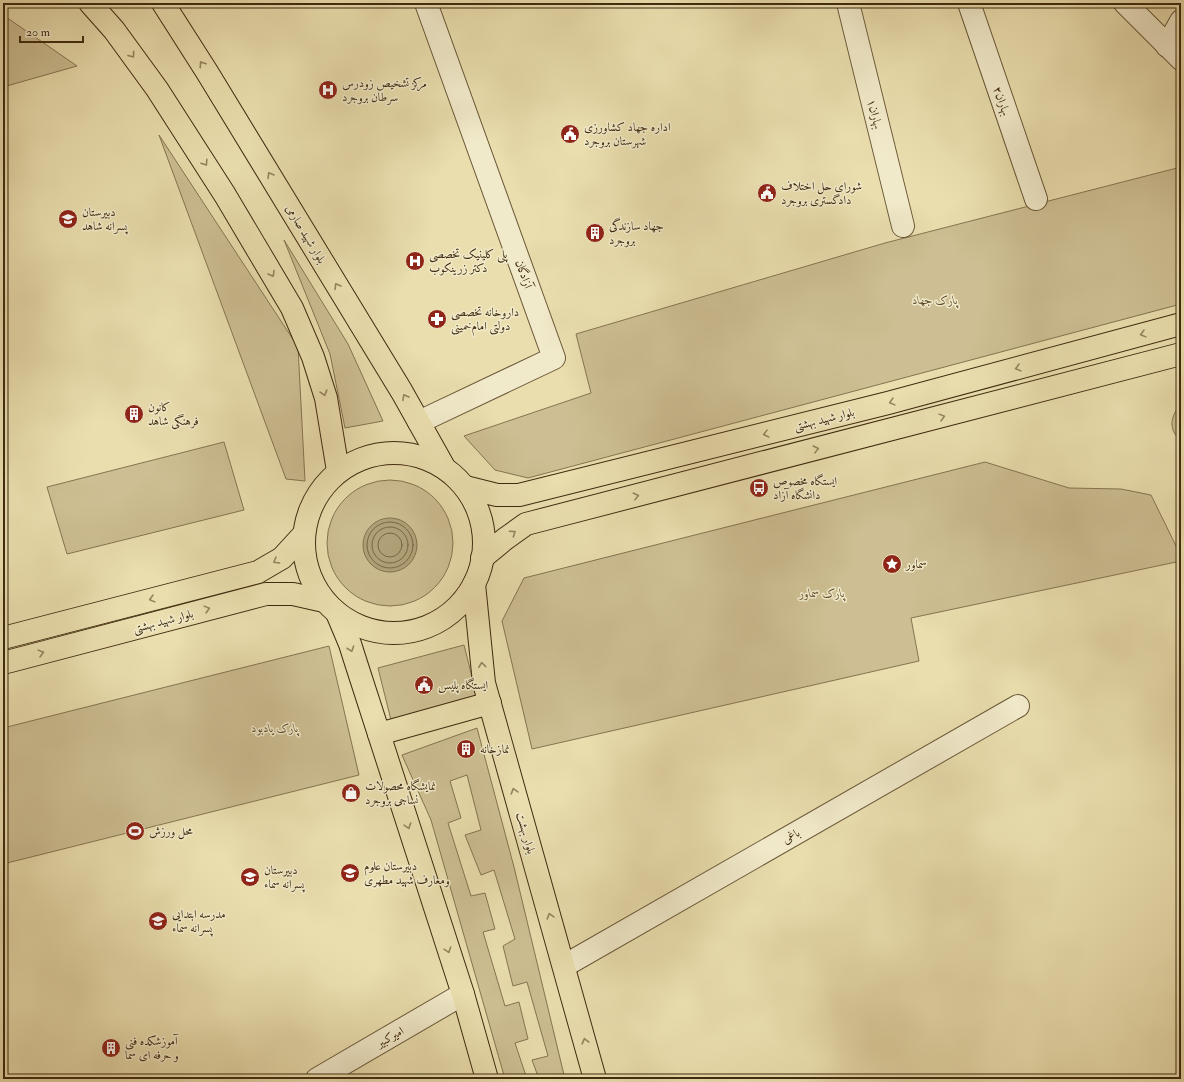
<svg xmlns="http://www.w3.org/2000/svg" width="1184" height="1082" viewBox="0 0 1184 1082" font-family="'IM FELL Double Pica',Amiri,serif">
	<rect width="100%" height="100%" fill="#eadeae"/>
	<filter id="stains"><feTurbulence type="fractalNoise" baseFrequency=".005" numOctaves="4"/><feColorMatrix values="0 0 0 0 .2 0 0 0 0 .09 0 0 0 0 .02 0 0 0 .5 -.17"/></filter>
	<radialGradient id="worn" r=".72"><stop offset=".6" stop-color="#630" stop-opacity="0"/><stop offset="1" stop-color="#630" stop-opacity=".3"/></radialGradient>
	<!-- green -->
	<g fill="#cdbf93" stroke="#867451">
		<path d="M 3,15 L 77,66 L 3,87 Z"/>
		<path d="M 159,135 L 298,347 L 305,481 L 286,479 Z"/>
		<path d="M 1181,167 L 1181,304 L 528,478 L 495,470 L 464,436 L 591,393 L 576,334 L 885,243 Z"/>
		<path d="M 284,240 L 348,344 L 383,421 L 345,428 L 330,354 Z"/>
		<path d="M 1181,405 L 1181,440 C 1168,431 1170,415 1181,405 Z"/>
		<path d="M 224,442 L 244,510 L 67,554 L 47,487 Z"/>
		<path d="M 985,462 L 1069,488 L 1121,489 L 1151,495 L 1181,556 L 1181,561 L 911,618 L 919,661 L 532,749 L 502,621 L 524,578 Z"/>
		<circle cx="390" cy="543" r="63"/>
		<path d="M 464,645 L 477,697 L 391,720 L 378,668 Z"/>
		<path d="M 329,646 L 359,775 L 3,864 L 3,728 Z"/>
		<path d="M 477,728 L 514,867 L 565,1079 L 539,1079 L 532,1060 L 548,1056 L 527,982 L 513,986 L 503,946 L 515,939 L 494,870 L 481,875 L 465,835 L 481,830 L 467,775 L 450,781 L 461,818 L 448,823 L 471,896 L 485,893 L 495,929 L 483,932 L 505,1006 L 519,1002 L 528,1039 L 515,1043 L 527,1079 L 505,1079 L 431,820 L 402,755 Z"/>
	</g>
	<!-- water -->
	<circle fill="#b0a178" stroke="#83714e" cx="390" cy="545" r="27"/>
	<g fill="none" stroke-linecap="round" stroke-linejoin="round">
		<!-- shore -->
		<g stroke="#786644" stroke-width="1">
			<circle cx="390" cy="545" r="23"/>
			<circle cx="390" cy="545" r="18"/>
			<circle cx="390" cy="545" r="12"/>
		</g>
		<defs>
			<g id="minor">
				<path d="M 848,3 L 903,226"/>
				<path d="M 969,3 L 1036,199"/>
				<path d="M 1125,3 L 1181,59"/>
				<path d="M 1167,46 L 1181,21"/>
				<path d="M 419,422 L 554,358 L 426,3"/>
				<path d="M 564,966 L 1018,706"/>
				<path d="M 317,1079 L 463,994"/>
			</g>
			<g id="major">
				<path d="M 90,3 L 114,30 L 157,89 L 225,195 L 292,308 L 313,357 L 326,398 L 338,471"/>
				<path d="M 163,3 L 207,72 L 402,392 L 444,467"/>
				<circle cx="394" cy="543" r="90"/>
				<path d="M 465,487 L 497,495 L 519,495 L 888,403 L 1181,324"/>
				<path d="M 482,558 L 505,539 L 526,524 L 1181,354"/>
				<path d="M 474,584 L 484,683 L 595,1079"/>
				<path d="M 337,613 L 350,644 L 357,666 L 463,994 L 487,1079"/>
				<path d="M 3,638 L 258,572 L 282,558 L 304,534"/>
				<path d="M 3,663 L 266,594 L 293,594 L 324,601"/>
				<path d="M 379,734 L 490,703"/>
			</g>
		</defs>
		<!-- minor casing -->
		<use href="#minor" stroke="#6a5737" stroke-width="24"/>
		<!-- major casing -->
		<use href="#major" stroke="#3f2a0f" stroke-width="24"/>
		<!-- minor -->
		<use href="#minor" stroke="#f1eaca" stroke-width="22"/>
		<!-- major -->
		<use href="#major" stroke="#eadeae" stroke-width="22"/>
	</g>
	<!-- one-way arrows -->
	<defs><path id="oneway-chevron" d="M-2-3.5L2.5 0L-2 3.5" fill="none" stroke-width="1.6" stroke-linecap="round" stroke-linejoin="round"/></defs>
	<g stroke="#94845e">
		<use href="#oneway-chevron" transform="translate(132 55) rotate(54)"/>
		<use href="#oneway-chevron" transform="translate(202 64) rotate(-123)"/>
		<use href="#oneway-chevron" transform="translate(205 163) rotate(57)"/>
		<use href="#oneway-chevron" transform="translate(270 175) rotate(-121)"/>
		<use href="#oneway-chevron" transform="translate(272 274) rotate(60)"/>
		<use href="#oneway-chevron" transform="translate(337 286) rotate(-121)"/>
		<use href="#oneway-chevron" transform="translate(1143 334) rotate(165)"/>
		<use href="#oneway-chevron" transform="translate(1018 368) rotate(165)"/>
		<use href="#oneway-chevron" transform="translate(324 393) rotate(74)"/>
		<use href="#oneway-chevron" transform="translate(405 397) rotate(-119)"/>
		<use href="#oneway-chevron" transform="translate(892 402) rotate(165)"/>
		<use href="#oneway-chevron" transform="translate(942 417) rotate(-15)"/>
		<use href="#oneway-chevron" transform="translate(766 434) rotate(166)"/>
		<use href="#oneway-chevron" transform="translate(816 449) rotate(-14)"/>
		<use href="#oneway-chevron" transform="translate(636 496) rotate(-14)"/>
		<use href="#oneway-chevron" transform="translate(513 533) rotate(-34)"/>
		<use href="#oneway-chevron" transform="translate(276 561) rotate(150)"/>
		<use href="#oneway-chevron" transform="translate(152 599) rotate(165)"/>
		<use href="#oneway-chevron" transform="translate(207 609) rotate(-15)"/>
		<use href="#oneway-chevron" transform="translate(351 649) rotate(71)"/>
		<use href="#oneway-chevron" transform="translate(41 653) rotate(-15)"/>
		<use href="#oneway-chevron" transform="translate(482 665) rotate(-96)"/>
		<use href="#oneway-chevron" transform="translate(514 791) rotate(-106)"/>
		<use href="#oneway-chevron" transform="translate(408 826) rotate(72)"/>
		<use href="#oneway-chevron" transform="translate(550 916) rotate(-106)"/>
		<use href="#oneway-chevron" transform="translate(448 950) rotate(72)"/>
		<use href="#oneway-chevron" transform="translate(585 1041) rotate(-105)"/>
	</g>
	<!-- icons -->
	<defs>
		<symbol id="hospital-disc" viewBox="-11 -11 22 22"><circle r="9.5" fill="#8f2418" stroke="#f1eaca"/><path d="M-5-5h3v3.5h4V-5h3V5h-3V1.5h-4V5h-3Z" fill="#fff"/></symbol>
		<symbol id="civic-disc" viewBox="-11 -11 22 22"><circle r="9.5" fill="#8f2418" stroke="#f1eaca"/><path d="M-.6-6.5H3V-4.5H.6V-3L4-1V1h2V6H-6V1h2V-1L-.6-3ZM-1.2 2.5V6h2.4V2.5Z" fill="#fff"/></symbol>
		<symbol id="school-disc" viewBox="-11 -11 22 22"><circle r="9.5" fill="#8f2418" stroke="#f1eaca"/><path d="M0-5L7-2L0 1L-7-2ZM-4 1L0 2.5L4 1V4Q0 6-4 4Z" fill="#fff"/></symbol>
		<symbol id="building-disc" viewBox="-11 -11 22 22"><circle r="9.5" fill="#8f2418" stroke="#f1eaca"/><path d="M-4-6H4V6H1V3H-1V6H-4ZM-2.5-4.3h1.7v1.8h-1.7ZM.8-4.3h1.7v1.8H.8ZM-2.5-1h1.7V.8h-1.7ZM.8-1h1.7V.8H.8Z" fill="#fff"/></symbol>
		<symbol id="pharmacy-disc" viewBox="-11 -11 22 22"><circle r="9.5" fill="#8f2418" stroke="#f1eaca"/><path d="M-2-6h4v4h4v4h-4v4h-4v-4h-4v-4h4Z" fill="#fff"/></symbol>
		<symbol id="bus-disc" viewBox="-11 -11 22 22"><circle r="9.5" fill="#8f2418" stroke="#f1eaca"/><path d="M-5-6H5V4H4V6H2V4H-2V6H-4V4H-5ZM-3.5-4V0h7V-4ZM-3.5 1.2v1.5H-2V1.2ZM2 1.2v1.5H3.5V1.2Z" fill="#fff"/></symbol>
		<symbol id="sight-disc" viewBox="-11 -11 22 22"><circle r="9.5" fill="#8f2418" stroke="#f1eaca"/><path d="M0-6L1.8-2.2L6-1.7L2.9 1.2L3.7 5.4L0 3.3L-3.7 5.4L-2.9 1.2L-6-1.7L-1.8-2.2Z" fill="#fff"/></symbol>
		<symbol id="shop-disc" viewBox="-11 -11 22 22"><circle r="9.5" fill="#8f2418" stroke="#f1eaca"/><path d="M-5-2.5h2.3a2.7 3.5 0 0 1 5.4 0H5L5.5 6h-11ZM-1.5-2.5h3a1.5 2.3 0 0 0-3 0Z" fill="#fff"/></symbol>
		<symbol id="stadium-disc" viewBox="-11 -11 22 22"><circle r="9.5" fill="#8f2418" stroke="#f1eaca"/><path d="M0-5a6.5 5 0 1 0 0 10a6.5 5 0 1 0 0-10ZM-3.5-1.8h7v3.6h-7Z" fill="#fff"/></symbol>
	</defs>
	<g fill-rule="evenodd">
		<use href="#hospital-disc" x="317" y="79" width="22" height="22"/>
		<use href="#civic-disc" x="559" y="123" width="22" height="22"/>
		<use href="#civic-disc" x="756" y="182" width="22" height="22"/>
		<use href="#school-disc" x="57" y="208" width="22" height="22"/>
		<use href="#building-disc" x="584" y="222" width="22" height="22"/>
		<use href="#hospital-disc" x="404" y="250" width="22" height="22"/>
		<use href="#pharmacy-disc" x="426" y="308" width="22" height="22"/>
		<use href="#building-disc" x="123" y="403" width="22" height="22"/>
		<use href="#bus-disc" x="748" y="477" width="22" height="22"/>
		<use href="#sight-disc" x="881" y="553" width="22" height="22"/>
		<use href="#civic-disc" x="413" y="674" width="22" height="22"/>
		<use href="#building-disc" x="455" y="738" width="22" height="22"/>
		<use href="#shop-disc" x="340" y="782" width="22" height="22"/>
		<use href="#stadium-disc" x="124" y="820" width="22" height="22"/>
		<use href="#school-disc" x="339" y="862" width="22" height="22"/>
		<use href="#school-disc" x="239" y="866" width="22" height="22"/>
		<use href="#school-disc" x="147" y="910" width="22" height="22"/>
		<use href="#building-disc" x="100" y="1037" width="22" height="22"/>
	</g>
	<g text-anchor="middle" stroke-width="3" stroke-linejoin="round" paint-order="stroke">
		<!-- poi labels -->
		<g font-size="12" fill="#3f2a0f" stroke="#f1eaca" text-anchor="start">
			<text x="342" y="87">مرکز تشخیص زودرس<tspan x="342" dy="14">سرطان بروجرد</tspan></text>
			<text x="584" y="131">اداره جهاد کشاورزی<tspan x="584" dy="14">شهرستان بروجرد</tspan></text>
			<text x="781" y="190">شورای حل اختلاف<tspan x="781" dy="14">دادگستری بروجرد</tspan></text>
			<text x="82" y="216">دبیرستان<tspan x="82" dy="14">پسرانه شاهد</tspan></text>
			<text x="609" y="230">جهاد سازندگی<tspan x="609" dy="14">بروجرد</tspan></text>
			<text x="429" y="258">پلی کلینیک تخصصی<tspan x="429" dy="14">دکتر زرینکوب</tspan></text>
			<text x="451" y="316">داروخانه تخصصی<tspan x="451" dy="14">دولتی امام‌خمینی</tspan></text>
			<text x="148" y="411">کانون<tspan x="148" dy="14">فرهنگی شاهد</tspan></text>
			<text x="773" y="485">ایستگاه مخصوص<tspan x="773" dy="14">دانشگاه آزاد</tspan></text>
			<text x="906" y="568">سماور</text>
			<text x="438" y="689">ایستگاه پلیس</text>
			<text x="480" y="753">نمازخانه</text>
			<text x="365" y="790">نمایشگاه محصولات<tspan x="365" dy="14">نساجی بروجرد</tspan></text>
			<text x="149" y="835">محل ورزش</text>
			<text x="364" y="870">دبیرستان علوم<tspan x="364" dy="14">ومعارف شهید مطهری</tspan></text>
			<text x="264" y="874">دبیرستان<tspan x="264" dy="14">پسرانه سماء</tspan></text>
			<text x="172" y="918">مدرسه ابتدایی<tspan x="172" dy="14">پسرانه سماء</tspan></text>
			<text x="125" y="1045">آموزشکده فنی<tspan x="125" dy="14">و حرفه ای سما</tspan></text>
		</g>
		<!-- street labels -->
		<g font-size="12" fill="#3f2a0f" stroke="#f1eaca">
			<text transform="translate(1002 101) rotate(71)" y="4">بهاران۲</text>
			<text transform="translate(875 114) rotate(76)" y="4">بهاران۱</text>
			<text transform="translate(306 234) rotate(59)" y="4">بلوار شهید صارمی</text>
			<text transform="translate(524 274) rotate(70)" y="4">آزادگان</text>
			<text transform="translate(824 419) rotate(-14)" y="4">بلوار شهید بهشتی</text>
			<text transform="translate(163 621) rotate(-15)" y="4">بلوار شهید بهشتی</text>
			<text transform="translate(526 833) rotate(74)" y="4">بلوار بهشت</text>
			<text transform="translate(791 836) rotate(-30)" y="4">باغی</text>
			<text transform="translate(390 1037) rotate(-30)" y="4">امیرکبیر</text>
		</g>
		<!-- park labels -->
		<g font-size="12" font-style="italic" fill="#5b4829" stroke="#f1eaca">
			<text x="935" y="304">پارک جهاد</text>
			<text x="822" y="597">پارک سماور</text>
			<text x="275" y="732">پارک یادبود</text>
		</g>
	</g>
	<!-- margin -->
	<rect width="1184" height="1082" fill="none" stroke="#eadeae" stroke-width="16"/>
	<rect x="4" y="4" width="1176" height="1074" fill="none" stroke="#3f2a0f" stroke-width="2"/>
	<rect x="8" y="8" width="1168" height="1066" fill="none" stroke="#3f2a0f"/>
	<!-- scale -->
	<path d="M20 36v6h63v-6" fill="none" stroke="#3f2a0f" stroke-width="2"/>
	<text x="26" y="36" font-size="12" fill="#3f2a0f" stroke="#f1eaca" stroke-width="3" paint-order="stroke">20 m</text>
	<rect width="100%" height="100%" filter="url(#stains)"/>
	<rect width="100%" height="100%" fill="url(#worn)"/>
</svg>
